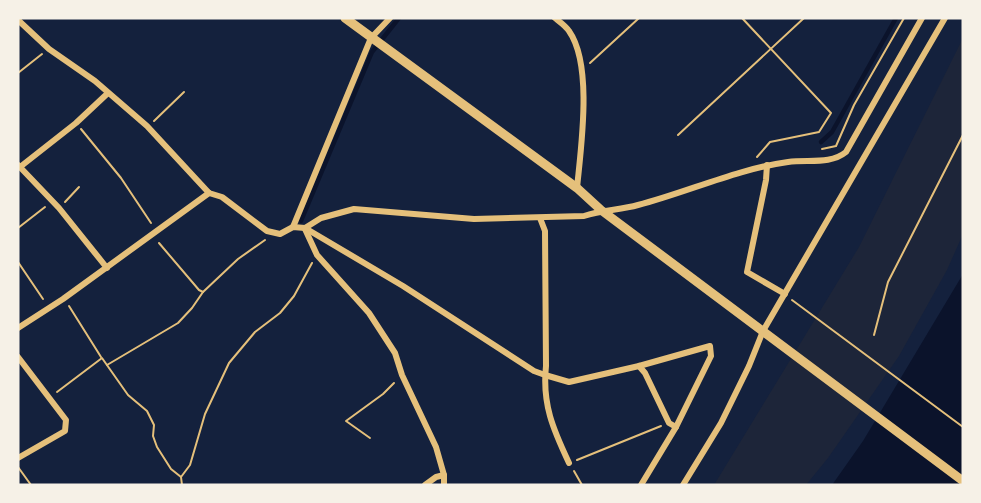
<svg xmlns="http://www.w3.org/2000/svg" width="981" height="503" viewBox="0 0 981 503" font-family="'Open Sans',sans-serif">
	<rect width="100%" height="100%" fill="#14213d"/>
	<!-- green -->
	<path fill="#1d2539" d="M 963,38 L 963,234 L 947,270 L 899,356 L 828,458 L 806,485 L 714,485 L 859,247 Z"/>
	<!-- water -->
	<path fill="#0b132b" d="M 963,274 L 963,485 L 832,485 L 863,441 Z"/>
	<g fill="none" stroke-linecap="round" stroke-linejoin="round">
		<!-- stream -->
		<g stroke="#0b132b" stroke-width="4.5">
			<path d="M 821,142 L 832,132 L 896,18"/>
			<path d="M 301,221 L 372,52 L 399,18"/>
		</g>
		<!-- path -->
		<g stroke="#e5c07b" stroke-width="2">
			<path d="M 742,18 L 831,113 L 819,132 L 770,142 L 757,157"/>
			<path d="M 590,63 L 639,18"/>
			<path d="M 18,73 L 42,54"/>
			<path d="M 154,121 L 184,92"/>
			<path d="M 81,129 L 121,178 L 151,223"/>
			<path d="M 678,135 L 804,18"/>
			<path d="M 822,149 L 836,146 L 854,105 L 904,18"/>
			<path d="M 65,202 L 79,187"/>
			<path d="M 18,228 L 45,207"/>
			<path d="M 159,243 L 199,290 L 203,292"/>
			<path d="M 18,262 L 43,299"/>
			<path d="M 792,300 L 963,427"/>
			<path d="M 69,306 L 101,357"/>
			<path d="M 874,335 L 888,282 L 963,135"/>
			<path d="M 107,365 L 178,323 L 192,308 L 203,292 L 238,259 L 265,240"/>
			<path d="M 57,392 L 102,358 L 128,395 L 147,411 L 154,425 L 153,436 L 157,447 L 171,469 L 181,477 L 182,485"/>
			<path d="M 370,438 L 346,421 L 383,394 L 394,383"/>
			<path d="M 577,460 L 661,426"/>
			<path d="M 18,467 L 31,485"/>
			<path d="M 574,471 L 582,485"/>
			<path d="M 181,477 L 190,465 L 205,414 L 229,363 L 255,332 L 280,313 L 294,296 L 312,263"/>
		</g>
		<!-- minor -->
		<g stroke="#e5c07b" stroke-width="6">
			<path d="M 555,18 C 560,22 566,26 569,31 C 593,65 581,147 577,188"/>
			<path d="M 18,20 L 49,49 L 95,81 L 147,126 L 209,193 L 222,197 L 267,231 L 280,234 L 293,227 L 305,228 L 403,286 L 534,371 L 545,375 L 569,382 L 639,366 L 710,346 L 711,356 L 676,427 L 641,485"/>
			<path d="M 18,165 L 59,208 L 107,268"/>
			<path d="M 767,165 L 766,180 L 747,272 L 785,294"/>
			<path d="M 20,167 L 76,123 L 108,93"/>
			<path d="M 540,218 L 545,231 L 546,366 C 542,404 553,429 569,463"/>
			<path d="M 293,227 L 371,38 L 390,18"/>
			<path d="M 305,228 L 321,218 L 354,209 L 474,219 L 584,216 C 602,210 620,210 638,205 C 688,192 737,169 788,162 C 808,159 830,165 846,152 L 922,18"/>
			<path d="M 305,229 L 317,255 L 369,313 L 395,353 L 402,375 L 436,447 L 444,475 L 444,485"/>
			<path d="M 18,328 L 63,299 L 209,193"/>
			<path d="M 18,357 L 66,420 L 65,431 L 18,458"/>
			<path d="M 639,366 L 645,373 L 669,423 L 676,427"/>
			<path d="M 425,485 L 436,477 L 444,475"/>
			<path d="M 683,485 L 721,423 L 749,366 L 763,331 L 945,18"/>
		</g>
		<!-- secondary -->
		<path stroke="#e5c07b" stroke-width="9" d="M 345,18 L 577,188 L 601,210 L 963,481"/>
	</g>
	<!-- border -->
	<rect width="981" height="503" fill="none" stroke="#f6f1e7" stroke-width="39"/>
</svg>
